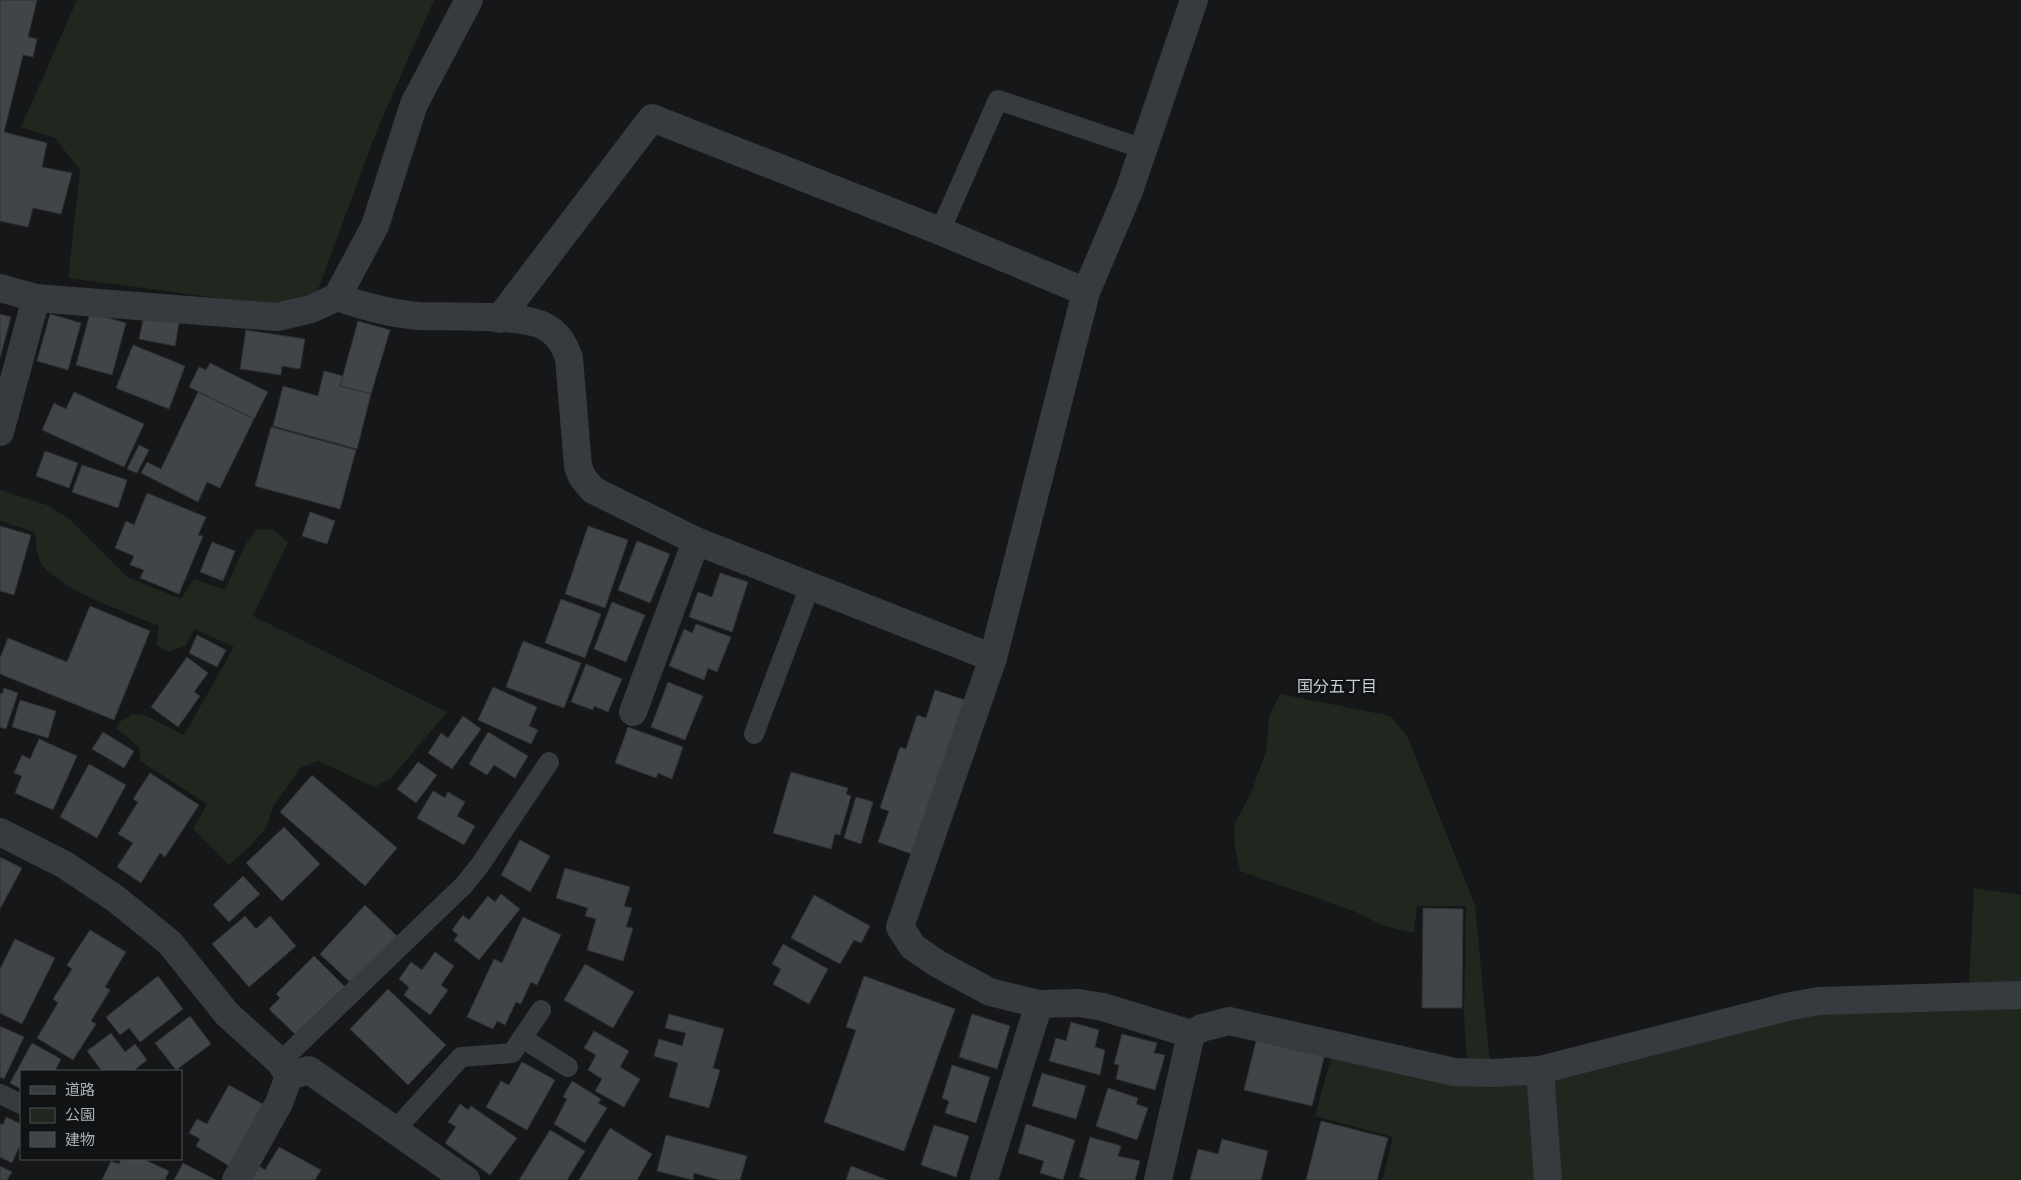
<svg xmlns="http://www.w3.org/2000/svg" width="2021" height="1180" viewBox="0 0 2021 1180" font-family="'Sofia Sans Condensed','Noto Sans JP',sans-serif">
	<rect width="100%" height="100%" fill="#161718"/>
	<!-- green -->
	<g fill="#1f271e">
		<path d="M 77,0 L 434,0 L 377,130 L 315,298 L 279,306 L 68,278 L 80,170 L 55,138 L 21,127 Z"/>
		<path d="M 0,490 L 50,506 L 69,519 L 127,577 L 181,599 L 194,579 L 225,590 L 245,545 L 256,530 L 272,529 L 288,542 L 253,616 L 447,712 L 391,778 L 374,787 L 318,761 L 300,768 L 273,807 L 266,828 L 249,847 L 229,865 L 193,829 L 207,804 L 140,761 L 139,747 L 116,728 L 121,721 L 132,714 L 147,716 L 184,735 L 234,647 L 195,629 L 185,646 L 168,652 L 156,644 L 159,626 C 126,612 66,593 43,566 C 36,557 36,542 35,532 L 0,521 Z"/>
		<path d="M 1280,694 L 1391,716 L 1408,738 L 1475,905 L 1490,1063 L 1467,1061 L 1464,1015 L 1466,906 L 1417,906 L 1414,933 L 1384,926 L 1356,912 L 1240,871 L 1235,849 L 1234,825 L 1251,793 L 1266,751 L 1269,716 Z"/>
		<path d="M 1974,888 L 2021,895 L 2021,983 L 1969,984 Z"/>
		<path d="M 2021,1007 L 2021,1180 L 1558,1180 L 1549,1078 L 1792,1014 Z"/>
		<path d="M 1332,1055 L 1530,1077 L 1538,1180 L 1382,1180 L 1393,1137 L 1315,1116 Z"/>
	</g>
	<!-- building -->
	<g fill="#424548" stroke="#303134">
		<path d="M 0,0 L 37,0 L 28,37 L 37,39 L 33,57 L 23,55 L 4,132 L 47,143 L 42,167 L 72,173 L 61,214 L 33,208 L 28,227 L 0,221 Z"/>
		<path d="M 90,313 L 126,323 L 112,375 L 76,365 Z"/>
		<path d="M 0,314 L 11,317 L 0,358 Z"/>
		<path d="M 50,314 L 81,323 L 68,370 L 37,361 Z"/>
		<path d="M 144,316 L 179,323 L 175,346 L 139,339 Z"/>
		<path d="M 358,321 L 390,330 L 371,394 L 340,386 Z"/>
		<path d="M 246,330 L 305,339 L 300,369 L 282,366 L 281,375 L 240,369 Z"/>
		<path d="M 133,345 L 185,366 L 169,409 L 116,388 Z"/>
		<path d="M 210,363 L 268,392 L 254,419 L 189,387 L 199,367 L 206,370 Z"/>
		<path d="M 324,371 L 343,376 L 340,386 L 371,394 L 357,449 L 273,426 L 283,386 L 318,396 Z"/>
		<path d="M 74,392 L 144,424 L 124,467 L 42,430 L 54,403 L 66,409 Z"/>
		<path d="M 198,392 L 254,419 L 220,488 L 207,482 L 198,502 L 141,473 L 147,462 L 161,469 Z"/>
		<path d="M 271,427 L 356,450 L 340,509 L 255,486 Z"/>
		<path d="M 139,445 L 149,450 L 137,473 L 127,469 Z"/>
		<path d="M 45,451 L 78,463 L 69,488 L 36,476 Z"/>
		<path d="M 82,465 L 127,480 L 118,508 L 72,492 Z"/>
		<path d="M 147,493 L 206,517 L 198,535 L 203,536 L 179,594 L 140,578 L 144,570 L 130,565 L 134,556 L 115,548 L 126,521 L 134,525 Z"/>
		<path d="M 310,512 L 335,521 L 327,544 L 302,536 Z"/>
		<path d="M 0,526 L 31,535 L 14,595 L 0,591 Z"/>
		<path d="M 588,526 L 628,540 L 605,608 L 565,594 Z"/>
		<path d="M 637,541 L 670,554 L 650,603 L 618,590 Z"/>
		<path d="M 212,542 L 235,551 L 223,581 L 200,572 Z"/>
		<path d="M 720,573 L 748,582 L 732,632 L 689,617 L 698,592 L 712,597 Z"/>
		<path d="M 561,599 L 601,614 L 585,658 L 545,643 Z"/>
		<path d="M 612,602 L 645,615 L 626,662 L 594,649 Z"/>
		<path d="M 90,606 L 150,631 L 114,720 L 0,674 L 0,658 L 8,638 L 67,662 Z"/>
		<path d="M 696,624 L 731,637 L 717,672 L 708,668 L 704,680 L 669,666 L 684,629 L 692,633 Z"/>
		<path d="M 197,635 L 226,650 L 217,667 L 189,653 Z"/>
		<path d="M 523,641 L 581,663 L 564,708 L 506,687 Z"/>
		<path d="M 187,657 L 208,673 L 194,692 L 200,696 L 178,727 L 151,707 Z"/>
		<path d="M 586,664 L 622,679 L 608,712 L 594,706 L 593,710 L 571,702 Z"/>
		<path d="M 668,682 L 703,696 L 685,740 L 651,727 Z"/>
		<path d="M 493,687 L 537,707 L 529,726 L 538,730 L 531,744 L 478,720 Z"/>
		<path d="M 4,688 L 18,693 L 6,729 L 0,727 L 0,693 L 2,694 Z"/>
		<path d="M 935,690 L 965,700 L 912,854 L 878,842 L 889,811 L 880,808 L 900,747 L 906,749 L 917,715 L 926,718 Z"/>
		<path d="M 20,700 L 56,711 L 48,738 L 12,727 Z"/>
		<path d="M 463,716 L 481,729 L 452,769 L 428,753 L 441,733 L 448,738 Z"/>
		<path d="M 628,727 L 683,747 L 672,779 L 658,773 L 656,778 L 615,763 Z"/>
		<path d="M 103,732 L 134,751 L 124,768 L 92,749 Z"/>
		<path d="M 488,732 L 528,756 L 515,778 L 494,765 L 487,775 L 469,764 Z"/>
		<path d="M 39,739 L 77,756 L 53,810 L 15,793 L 22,776 L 14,773 L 22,755 L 30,759 Z"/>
		<path d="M 418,762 L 437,775 L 416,803 L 397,789 Z"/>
		<path d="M 89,764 L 126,785 L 97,838 L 60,817 Z"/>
		<path d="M 791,772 L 848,788 L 846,794 L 851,796 L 840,835 L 835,834 L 831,849 L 773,833 Z"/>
		<path d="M 150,773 L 199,805 L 165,857 L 160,853 L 141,883 L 117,867 L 133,843 L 118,834 L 138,802 L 133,799 Z"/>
		<path d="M 312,775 L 397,848 L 365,886 L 280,812 Z"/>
		<path d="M 433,791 L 445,798 L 448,792 L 465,802 L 457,816 L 475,826 L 464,845 L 417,818 Z"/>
		<path d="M 856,797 L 873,802 L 861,844 L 844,838 Z"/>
		<path d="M 284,827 L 320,864 L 282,901 L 246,863 Z"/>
		<path d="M 520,840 L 550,856 L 530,892 L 501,875 Z"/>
		<path d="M 0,857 L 22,868 L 0,909 Z"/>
		<path d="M 565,868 L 630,887 L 624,906 L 632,908 L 626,927 L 633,928 L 623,961 L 587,950 L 596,919 L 585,916 L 588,908 L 556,898 Z"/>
		<path d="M 243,876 L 260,894 L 229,922 L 213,905 Z"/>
		<path d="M 501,894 L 520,909 L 479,960 L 454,940 L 458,935 L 452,930 L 463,915 L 469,920 L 488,896 L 495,902 Z"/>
		<path d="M 814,895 L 870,926 L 861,943 L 854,940 L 840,964 L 791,938 Z"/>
		<path d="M 365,905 L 399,938 L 353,985 L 320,954 Z"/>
		<path d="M 1423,908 L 1463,909 L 1462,1008 L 1422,1008 Z"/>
		<path d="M 245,916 L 256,929 L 270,916 L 296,946 L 249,987 L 212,944 Z"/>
		<path d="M 523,917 L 561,935 L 537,985 L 531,982 L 521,1004 L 516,1002 L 505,1025 L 497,1021 L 493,1029 L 467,1017 L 494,959 L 502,963 Z"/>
		<path d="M 90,930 L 126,952 L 105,987 L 110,990 L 91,1021 L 96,1024 L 73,1060 L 37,1038 L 58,1003 L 53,999 L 72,969 L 67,965 Z"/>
		<path d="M 15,939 L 55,958 L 22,1024 L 0,1013 L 0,969 Z"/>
		<path d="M 783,944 L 828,969 L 809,1004 L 773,984 L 781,969 L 772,964 Z"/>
		<path d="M 435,952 L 454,966 L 441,985 L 448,990 L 430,1015 L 404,995 L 409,987 L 399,979 L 411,962 L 422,970 Z"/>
		<path d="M 314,956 L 347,989 L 299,1038 L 269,1009 L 280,998 L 276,994 Z"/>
		<path d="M 585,964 L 634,992 L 613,1028 L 564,1000 Z"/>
		<path d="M 158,976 L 183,1009 L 140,1042 L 129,1028 L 120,1035 L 106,1017 Z"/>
		<path d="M 864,976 L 955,1009 L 904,1151 L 824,1122 L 856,1030 L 846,1027 Z"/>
		<path d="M 388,989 L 446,1045 L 408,1085 L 350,1029 Z"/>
		<path d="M 669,1014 L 724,1029 L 713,1068 L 720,1070 L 709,1108 L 669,1097 L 678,1063 L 654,1056 L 659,1039 L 682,1046 L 686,1033 L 665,1028 Z"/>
		<path d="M 972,1014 L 1010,1026 L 997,1069 L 959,1057 Z"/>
		<path d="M 190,1016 L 211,1044 L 176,1070 L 155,1043 Z"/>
		<path d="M 1071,1022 L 1099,1030 L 1095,1047 L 1105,1050 L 1100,1075 L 1049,1061 L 1056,1038 L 1066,1041 Z"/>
		<path d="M 0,1026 L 24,1037 L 4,1079 L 0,1077 Z"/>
		<path d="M 594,1031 L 629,1051 L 620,1067 L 640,1079 L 624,1107 L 595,1091 L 602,1079 L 588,1070 L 596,1055 L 584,1048 Z"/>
		<path d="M 111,1033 L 125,1052 L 135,1044 L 147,1060 L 133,1071 L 102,1071 L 87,1051 Z"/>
		<path d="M 1122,1034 L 1157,1043 L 1154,1053 L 1165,1055 L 1155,1090 L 1116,1079 L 1119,1065 L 1114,1064 Z"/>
		<path d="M 1257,1037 L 1325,1054 L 1312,1106 L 1244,1090 Z"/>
		<path d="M 32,1043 L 61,1059 L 55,1071 L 21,1071 L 21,1089 L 10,1083 Z"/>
		<path d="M 522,1062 L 555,1080 L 527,1130 L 486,1107 L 501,1081 L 509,1085 Z"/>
		<path d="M 952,1065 L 990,1077 L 976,1123 L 945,1113 L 949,1101 L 942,1098 Z"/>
		<path d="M 1042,1073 L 1086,1086 L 1076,1119 L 1032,1106 Z"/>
		<path d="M 572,1081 L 601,1099 L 598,1103 L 607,1108 L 585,1143 L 554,1124 L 567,1099 L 563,1097 Z"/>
		<path d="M 229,1085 L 266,1106 L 231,1167 L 196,1146 L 200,1139 L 189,1133 L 197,1119 L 207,1124 Z"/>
		<path d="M 1108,1088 L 1138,1098 L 1136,1104 L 1148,1108 L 1137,1140 L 1096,1126 Z"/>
		<path d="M 460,1104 L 468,1110 L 471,1106 L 517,1138 L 490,1175 L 445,1143 L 456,1127 L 448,1122 Z"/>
		<path d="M 6,1117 L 21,1124 L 21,1143 L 12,1163 L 0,1157 L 0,1123 L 3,1125 Z"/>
		<path d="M 1321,1121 L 1388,1138 L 1377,1180 L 1306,1180 Z"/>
		<path d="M 1026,1124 L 1075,1140 L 1063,1180 L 1040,1173 L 1044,1161 L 1018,1153 Z"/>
		<path d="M 934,1125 L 969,1136 L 956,1177 L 921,1165 Z"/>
		<path d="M 610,1128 L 652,1154 L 637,1180 L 579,1180 Z"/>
		<path d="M 550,1130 L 585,1151 L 567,1180 L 519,1180 Z"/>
		<path d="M 666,1135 L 747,1156 L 740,1180 L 719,1180 L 694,1173 L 693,1180 L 657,1171 Z"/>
		<path d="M 1090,1137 L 1121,1146 L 1118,1156 L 1140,1161 L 1135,1180 L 1089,1180 L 1079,1177 Z"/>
		<path d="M 1222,1139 L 1268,1151 L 1261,1180 L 1190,1180 L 1198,1149 L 1218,1154 Z"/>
		<path d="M 279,1147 L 321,1170 L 315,1180 L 251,1180 L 259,1166 L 265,1170 Z"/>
		<path d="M 121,1159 L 143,1159 L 169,1171 L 165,1180 L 102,1180 L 111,1161 L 119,1164 Z"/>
		<path d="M 183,1163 L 216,1180 L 174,1180 Z"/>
		<path d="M 0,1166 L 12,1172 L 7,1180 L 0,1180 Z"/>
		<path d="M 851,1166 L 887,1180 L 846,1180 Z"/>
	</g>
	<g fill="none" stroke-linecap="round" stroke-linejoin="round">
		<!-- lane -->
		<g stroke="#373a3e" stroke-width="20">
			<path d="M 940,231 L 998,100 L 1144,149"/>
			<path d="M 754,734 L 810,586"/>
			<path d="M 522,1038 L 568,1067"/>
			<path d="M 280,1062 L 464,885 L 480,865 L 549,762"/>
			<path d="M 0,1094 L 21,1104"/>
			<path d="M 395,1130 L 461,1057 L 512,1053 L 541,1010"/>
		</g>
		<!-- street -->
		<g stroke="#373a3e" stroke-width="28">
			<path d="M 0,288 L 36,298 L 277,317 L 311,309 L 337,297 L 375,226 L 414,104 L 469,0"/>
			<path d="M 337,297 C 363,306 391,314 419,316 C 447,317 523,314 544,326 C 558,333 564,344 569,358 L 578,466 L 582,477 L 593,490 L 696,541 L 993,658"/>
			<path d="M 499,319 L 652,118 L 940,231 L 1086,292"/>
			<path d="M 0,432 L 36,298"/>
			<path d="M 633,712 L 696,541"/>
			<path d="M 0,832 L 65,865 L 116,899 L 170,943 L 227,1014 L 280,1062 L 289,1076 L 279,1103 L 236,1180"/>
			<path d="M 1191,1034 L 1103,1007 L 1079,1003 L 1039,1004 L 990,992 L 938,964 L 913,947 L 900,927 L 993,658 L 1086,292 L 1129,191 L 1194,0"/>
			<path d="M 1540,1070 L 1548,1180"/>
			<path d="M 289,1076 L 309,1070 L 466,1180"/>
			<path d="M 984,1180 L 1039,1004"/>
			<path d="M 1158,1180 L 1191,1034 L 1202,1028 L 1229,1021 L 1454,1072 L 1493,1073 L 1540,1070 L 1791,1006 L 1819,1001 L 2021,995"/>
		</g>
	</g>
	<g text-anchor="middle" stroke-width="5" stroke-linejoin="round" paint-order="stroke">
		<!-- neighbourhood labels -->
		<g font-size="16" fill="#c9cfd5" stroke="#111213">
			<text x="1337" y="692">国分五丁目</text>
		</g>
	</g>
	<!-- legend -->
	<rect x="20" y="1070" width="162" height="90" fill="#111213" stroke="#4d5255"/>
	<rect x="30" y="1086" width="25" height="8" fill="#373a3e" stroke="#4d5255"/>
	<text x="65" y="1095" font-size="15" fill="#a8b1b9">道路</text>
	<rect x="30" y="1108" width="25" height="15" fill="#1f271e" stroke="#4d5255"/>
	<text x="65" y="1120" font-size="15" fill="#a8b1b9">公園</text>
	<rect x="30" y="1132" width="25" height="15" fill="#424548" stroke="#4d5255"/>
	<text x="65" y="1145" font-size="15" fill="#a8b1b9">建物</text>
</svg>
